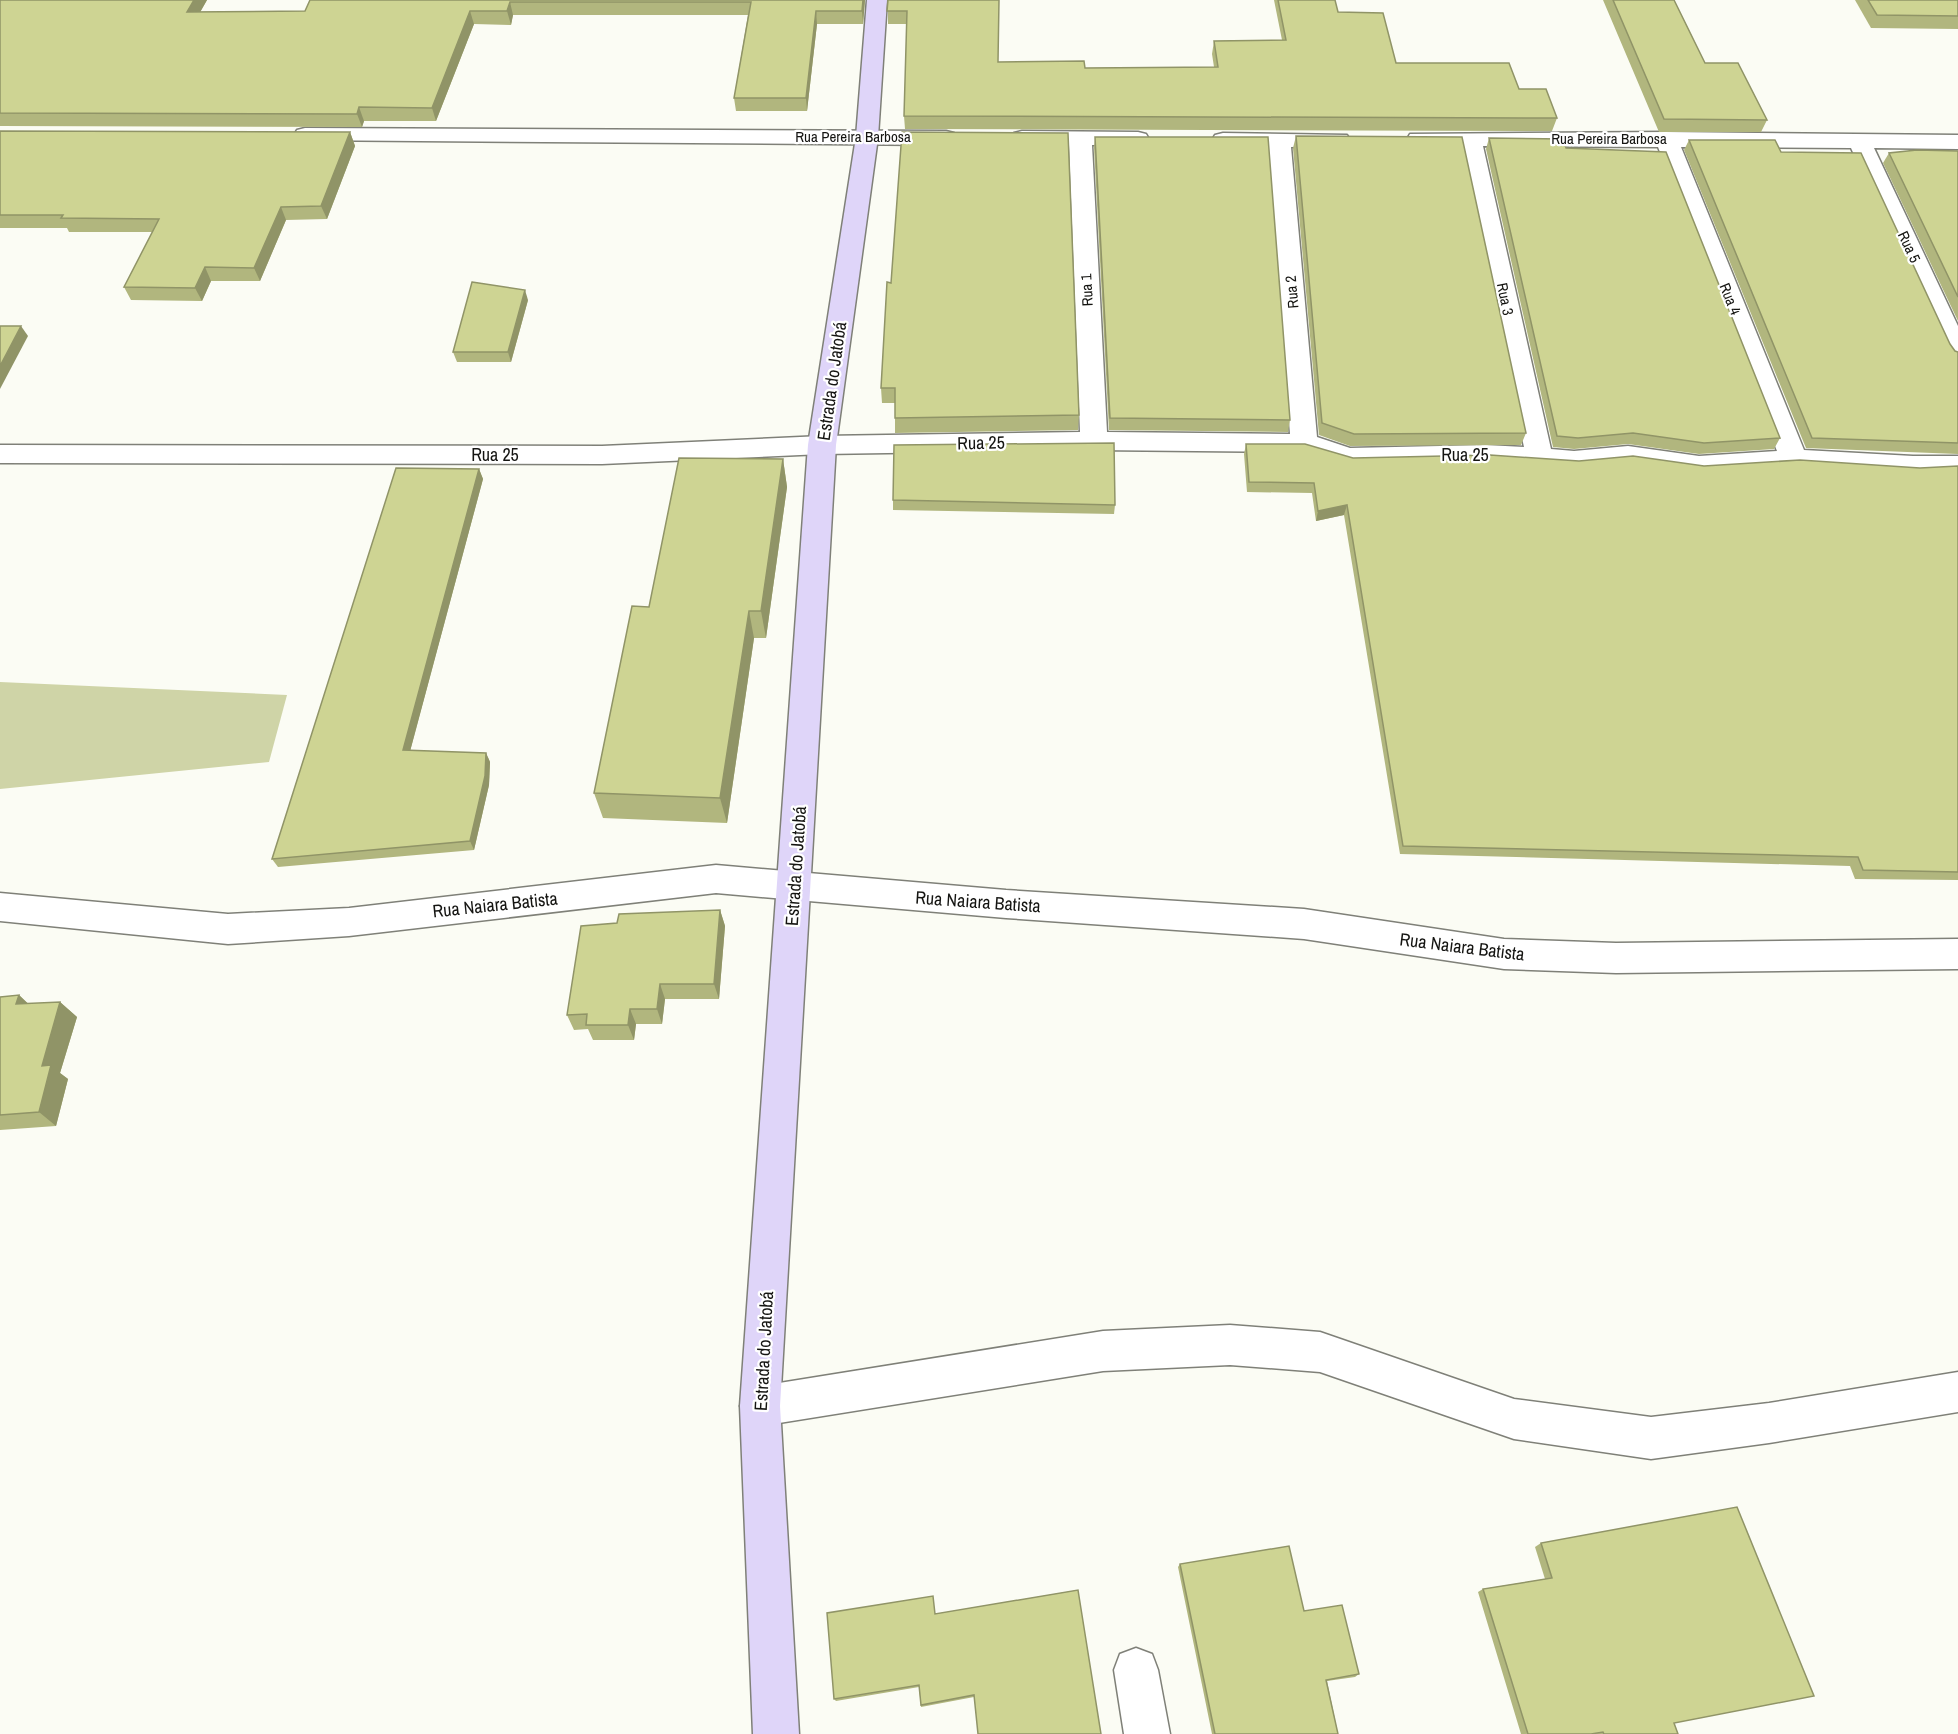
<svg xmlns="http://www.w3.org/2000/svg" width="1958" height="1734" viewBox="0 0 1958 1734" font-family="'Archivo Narrow',sans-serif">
	<rect width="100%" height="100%" fill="#fbfcf4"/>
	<!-- green -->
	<path fill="#cfd4a7" d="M 0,682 L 287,695 L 269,762 L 0,789 Z"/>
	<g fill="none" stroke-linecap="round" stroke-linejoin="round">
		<defs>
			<g id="street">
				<path d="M 305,128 L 946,131 L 954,133 L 957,138 L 954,143 L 946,145 L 297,140 L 294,135 L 297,130 Z"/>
				<path d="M 1022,131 L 1138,132 L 1146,134 L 1149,139 L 1146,144 L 1092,145 L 1107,432 L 1290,434 L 1268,147 L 1215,145 L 1212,140 L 1215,135 L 1223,133 L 1347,135 L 1350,140 L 1347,145 L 1291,147 L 1317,437 L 1350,448 L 1486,445 L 1524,447 L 1460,146 L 1410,144 L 1407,139 L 1410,134 L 1666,132 L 1958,135 L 1958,149 L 1874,148 L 1958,326 L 1958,361 L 1949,359 L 1945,353 L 1851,148 L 1681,147 L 1804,450 L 1913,456 L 1958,456 L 1958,474 L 1913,476 L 1794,468 L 1699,474 L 1628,464 L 1574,469 L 1486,463 L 1350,466 L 1303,452 L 1094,450 L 822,454 L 602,464 L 0,463 L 0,445 L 602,446 L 822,436 L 1080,432 L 1069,145 L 1014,143 L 1011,138 L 1014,133 ZM 1483,146 L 1658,147 L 1777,451 L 1699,456 L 1628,446 L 1574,451 L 1551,449 Z"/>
				<path d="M 716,865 L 1006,890 L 1304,909 L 1504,939 L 1616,943 L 1958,939 L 1958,969 L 1616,973 L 1504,969 L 1304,939 L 1006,918 L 716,893 L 349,936 L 228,944 L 0,921 L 0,893 L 228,914 L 349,908 Z"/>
				<path d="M 1230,1325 L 1320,1332 L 1514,1399 L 1651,1417 L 1769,1403 L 1958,1372 L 1958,1412 L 1769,1443 L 1651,1459 L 1514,1439 L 1320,1372 L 1230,1365 L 1103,1371 L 760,1426 L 746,1420 L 740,1406 L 746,1392 L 760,1386 L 1103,1331 Z"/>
				<path d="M 1136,1648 L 1152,1654 L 1158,1670 L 1170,1734 L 1124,1734 L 1114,1670 L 1120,1654 Z"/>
			</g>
			<path id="secondary" d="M 867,0 L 887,0 L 878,137 L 836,445 L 780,1406 L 799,1734 L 753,1734 L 740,1406 L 808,445 L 856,137 Z"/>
		</defs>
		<!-- street casing -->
		<use href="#street" stroke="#7f8078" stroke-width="3"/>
		<!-- secondary casing -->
		<use href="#secondary" stroke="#7f8078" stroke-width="3"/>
		<!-- street -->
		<use href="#street" fill="#fff" fill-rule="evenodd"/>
		<!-- secondary -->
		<use href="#secondary" fill="#dfd5f9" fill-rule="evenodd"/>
	</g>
	<!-- wall -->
	<g fill="#b1b67e">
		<path d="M 0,0 L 207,0 L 200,12 L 305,11 L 310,0 L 865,0 L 863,24 L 817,24 L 807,111 L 736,111 L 734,98 L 748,15 L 513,15 L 511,25 L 474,24 L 436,121 L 364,121 L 362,127 L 0,126 Z"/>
		<path d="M 888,0 L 998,62 L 1085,68 L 1214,67 L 1212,54 L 1214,41 L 1282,40 L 1274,0 L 1335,0 L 1338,12 L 1396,63 L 1519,89 L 1557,118 L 1552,131 L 905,129 L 904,116 L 907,24 L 888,24 Z"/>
		<path d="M 1603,0 L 1674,0 L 1705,63 L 1767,120 L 1761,132 L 1659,132 Z"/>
		<path d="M 1855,0 L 1958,0 L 1958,29 L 1871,28 Z"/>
		<path d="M 0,131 L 350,132 L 355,146 L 327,219 L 286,220 L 260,281 L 211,281 L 202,301 L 131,300 L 124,287 L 153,232 L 69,232 L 67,228 L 0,228 Z"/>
		<path d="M 1296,136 L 1526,433 L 1521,445 L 1350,446 L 1319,435 L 1293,148 Z"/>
		<path d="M 1095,137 L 1290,420 L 1288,432 L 1109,430 L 1094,148 Z"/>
		<path d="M 1489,138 L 1566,148 L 1780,438 L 1774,449 L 1699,454 L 1628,444 L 1574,449 L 1553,447 L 1486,149 Z"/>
		<path d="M 1689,140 L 1781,152 L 1955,351 L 1958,352 L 1958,454 L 1806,448 L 1684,150 Z"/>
		<path d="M 1958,151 L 1958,321 L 1883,163 L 1889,153 Z"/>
		<path d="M 891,283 L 1079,415 L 1078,430 L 895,433 L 895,403 L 882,403 L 881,388 Z"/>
		<path d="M 528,300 L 511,362 L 457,362 L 453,352 Z"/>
		<path d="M 1246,444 L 1353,458 L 1579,461 L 1704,466 L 1920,468 L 1958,466 L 1958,880 L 1855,879 L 1850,866 L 1400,854 L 1344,515 L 1316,521 L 1312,493 L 1247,492 L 1244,454 Z"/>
		<path d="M 783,459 L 787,487 L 766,638 L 754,638 L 727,823 L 603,818 L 594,793 L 649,607 Z"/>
		<path d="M 479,469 L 483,479 L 410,751 L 486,753 L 490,762 L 489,785 L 474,850 L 278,867 L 272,859 Z"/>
		<path d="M 893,500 L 1115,505 L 1114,514 L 893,510 Z"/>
		<path d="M 720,910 L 725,926 L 719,999 L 665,999 L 662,1024 L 636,1024 L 634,1040 L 593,1040 L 588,1029 L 574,1030 L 567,1015 L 617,923 Z"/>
		<path d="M 19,995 L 28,1004 L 60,1002 L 77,1017 L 60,1073 L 68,1079 L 56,1126 L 0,1130 L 0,997 Z"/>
		<path d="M 1541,1543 L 1674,1723 L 1678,1734 L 1596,1734 L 1596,1733 L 1521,1734 L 1478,1592 L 1483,1589 L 1545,1579 L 1535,1547 Z"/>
		<path d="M 1180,1564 L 1304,1611 L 1359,1674 L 1355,1677 L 1327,1681 L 1338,1734 L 1212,1734 L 1178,1567 Z"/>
		<path d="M 1078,1590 L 974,1697 L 921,1707 L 919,1687 L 836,1701 L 834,1699 L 935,1614 Z"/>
	</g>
	<!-- shaded-wall -->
	<g fill="#909467">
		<path d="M 194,0 L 207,0 L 193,25 L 187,12 Z"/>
		<path d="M 863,0 L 865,0 L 863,24 L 862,11 Z"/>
		<path d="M 510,2 L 513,15 L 511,25 L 507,11 Z"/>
		<path d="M 470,11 L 474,24 L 436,121 L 432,108 Z"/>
		<path d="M 816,11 L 817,24 L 807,111 L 806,98 Z"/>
		<path d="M 359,107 L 364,121 L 362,127 L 357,114 Z"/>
		<path d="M 350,132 L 355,146 L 327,219 L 321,206 Z"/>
		<path d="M 281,207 L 286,220 L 260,281 L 254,268 Z"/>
		<path d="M 205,267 L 211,281 L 202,301 L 195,288 Z"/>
		<path d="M 525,290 L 528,300 L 511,362 L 508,352 Z"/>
		<path d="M 21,326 L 28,336 L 0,389 L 0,366 Z"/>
		<path d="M 783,459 L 787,487 L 766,638 L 761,611 Z"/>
		<path d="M 479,469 L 483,479 L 408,759 L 403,750 Z"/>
		<path d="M 1347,505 L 1344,515 L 1316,521 L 1318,511 Z"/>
		<path d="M 749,611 L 754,638 L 727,823 L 720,798 Z"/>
		<path d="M 486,753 L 490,762 L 489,785 L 474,850 L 470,841 Z"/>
		<path d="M 720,910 L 725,926 L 719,999 L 714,984 Z"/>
		<path d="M 660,984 L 665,999 L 662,1024 L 657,1009 Z"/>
		<path d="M 19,995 L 36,1011 L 16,1004 Z"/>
		<path d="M 60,1002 L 77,1017 L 60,1073 L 68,1079 L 56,1126 L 39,1112 L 42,1066 Z"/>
		<path d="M 630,1009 L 636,1024 L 634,1040 L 628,1025 Z"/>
	</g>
	<!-- building -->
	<g fill="#ced493" stroke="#909467" stroke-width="1.5">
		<path d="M 0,0 L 194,0 L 187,12 L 305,11 L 310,0 L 863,0 L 862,11 L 816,11 L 806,98 L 734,98 L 751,2 L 510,2 L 507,11 L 470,11 L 432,108 L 359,107 L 357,114 L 0,113 Z"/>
		<path d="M 888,0 L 999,0 L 998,62 L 1084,61 L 1085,68 L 1218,67 L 1214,41 L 1286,40 L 1278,0 L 1335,0 L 1338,12 L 1383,13 L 1396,63 L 1509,63 L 1519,89 L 1546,89 L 1557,118 L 904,116 L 907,11 L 887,11 Z"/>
		<path d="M 1613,0 L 1674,0 L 1705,63 L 1738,63 L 1767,120 L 1664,119 Z"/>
		<path d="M 1868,0 L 1958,0 L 1958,16 L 1877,15 Z"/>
		<path d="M 0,131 L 350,132 L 321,206 L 281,207 L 254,268 L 205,267 L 195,288 L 124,287 L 159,219 L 61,218 L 63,215 L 0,215 Z"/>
		<path d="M 902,132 L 1068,133 L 1079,415 L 895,418 L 895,388 L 881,388 L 887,282 L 891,283 Z"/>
		<path d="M 1296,136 L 1462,137 L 1526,433 L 1354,434 L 1322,423 Z"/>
		<path d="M 1095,137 L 1268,137 L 1290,420 L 1110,418 Z"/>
		<path d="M 1489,138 L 1563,139 L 1566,148 L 1666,152 L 1780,438 L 1704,443 L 1633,433 L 1578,438 L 1557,436 Z"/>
		<path d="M 1689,140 L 1775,140 L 1781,152 L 1861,153 L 1950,344 L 1955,351 L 1958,352 L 1958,443 L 1812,438 Z"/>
		<path d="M 1917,150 L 1958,151 L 1958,297 L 1889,153 Z"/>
		<path d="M 472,282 L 525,290 L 508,352 L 453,352 Z"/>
		<path d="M 0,326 L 21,326 L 0,366 Z"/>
		<path d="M 1114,443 L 1115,505 L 893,500 L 894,445 Z"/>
		<path d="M 1246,444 L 1305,444 L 1353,458 L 1490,455 L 1579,461 L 1633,456 L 1704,466 L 1800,460 L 1920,468 L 1958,466 L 1958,872 L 1863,870 L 1858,857 L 1403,846 L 1347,505 L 1318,511 L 1314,483 L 1249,482 Z"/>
		<path d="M 679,458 L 783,459 L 761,611 L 749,611 L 720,798 L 594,793 L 632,606 L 649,607 Z"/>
		<path d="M 396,468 L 479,469 L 403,750 L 486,753 L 485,776 L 470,841 L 272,859 Z"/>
		<path d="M 720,910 L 714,984 L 660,984 L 657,1009 L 630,1009 L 628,1025 L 586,1025 L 587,1014 L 567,1015 L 581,926 L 617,923 L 619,914 Z"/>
		<path d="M 19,995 L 16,1004 L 60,1002 L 42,1066 L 51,1065 L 39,1112 L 0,1115 L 0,997 Z"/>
		<path d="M 1737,1507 L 1814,1696 L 1674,1723 L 1678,1734 L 1604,1734 L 1603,1732 L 1591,1734 L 1528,1734 L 1483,1589 L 1552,1578 L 1541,1543 Z"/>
		<path d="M 1289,1546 L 1304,1611 L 1342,1605 L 1359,1674 L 1326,1680 L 1338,1734 L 1215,1734 L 1180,1564 Z"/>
		<path d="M 1078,1590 L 1101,1734 L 978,1734 L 974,1695 L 921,1705 L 919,1685 L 834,1699 L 827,1613 L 933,1596 L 935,1614 Z"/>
	</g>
	<g text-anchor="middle" stroke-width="4.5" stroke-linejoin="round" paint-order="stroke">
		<!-- far-street labels -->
		<g font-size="15" fill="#151512" stroke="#fff">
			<text x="853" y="142">Rua Pereira Barbosa</text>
			<text x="1609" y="144">Rua Pereira Barbosa</text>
			<text transform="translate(1909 247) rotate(65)" y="5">Rua 5</text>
			<text transform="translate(1087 290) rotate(-93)" y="5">Rua 1</text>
			<text transform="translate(1292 292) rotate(-95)" y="5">Rua 2</text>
			<text transform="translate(1505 299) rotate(78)" y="5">Rua 3</text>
			<text transform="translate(1730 299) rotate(68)" y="5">Rua 4</text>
		</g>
		<!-- street labels -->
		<g font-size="18" fill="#151512" stroke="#fff">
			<text transform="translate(832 381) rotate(-82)" y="6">Estrada do Jatobá</text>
			<text transform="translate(981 443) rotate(-1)" y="6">Rua 25</text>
			<text x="495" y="461">Rua 25</text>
			<text x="1465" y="461">Rua 25</text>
			<text transform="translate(796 866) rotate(-86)" y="6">Estrada do Jatobá</text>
			<text transform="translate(978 902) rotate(4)" y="6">Rua Naiara Batista</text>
			<text transform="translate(495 905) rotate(-6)" y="6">Rua Naiara Batista</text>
			<text transform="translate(1462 947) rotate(7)" y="6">Rua Naiara Batista</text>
			<text transform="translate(764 1351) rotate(-87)" y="6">Estrada do Jatobá</text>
		</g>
	</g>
</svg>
